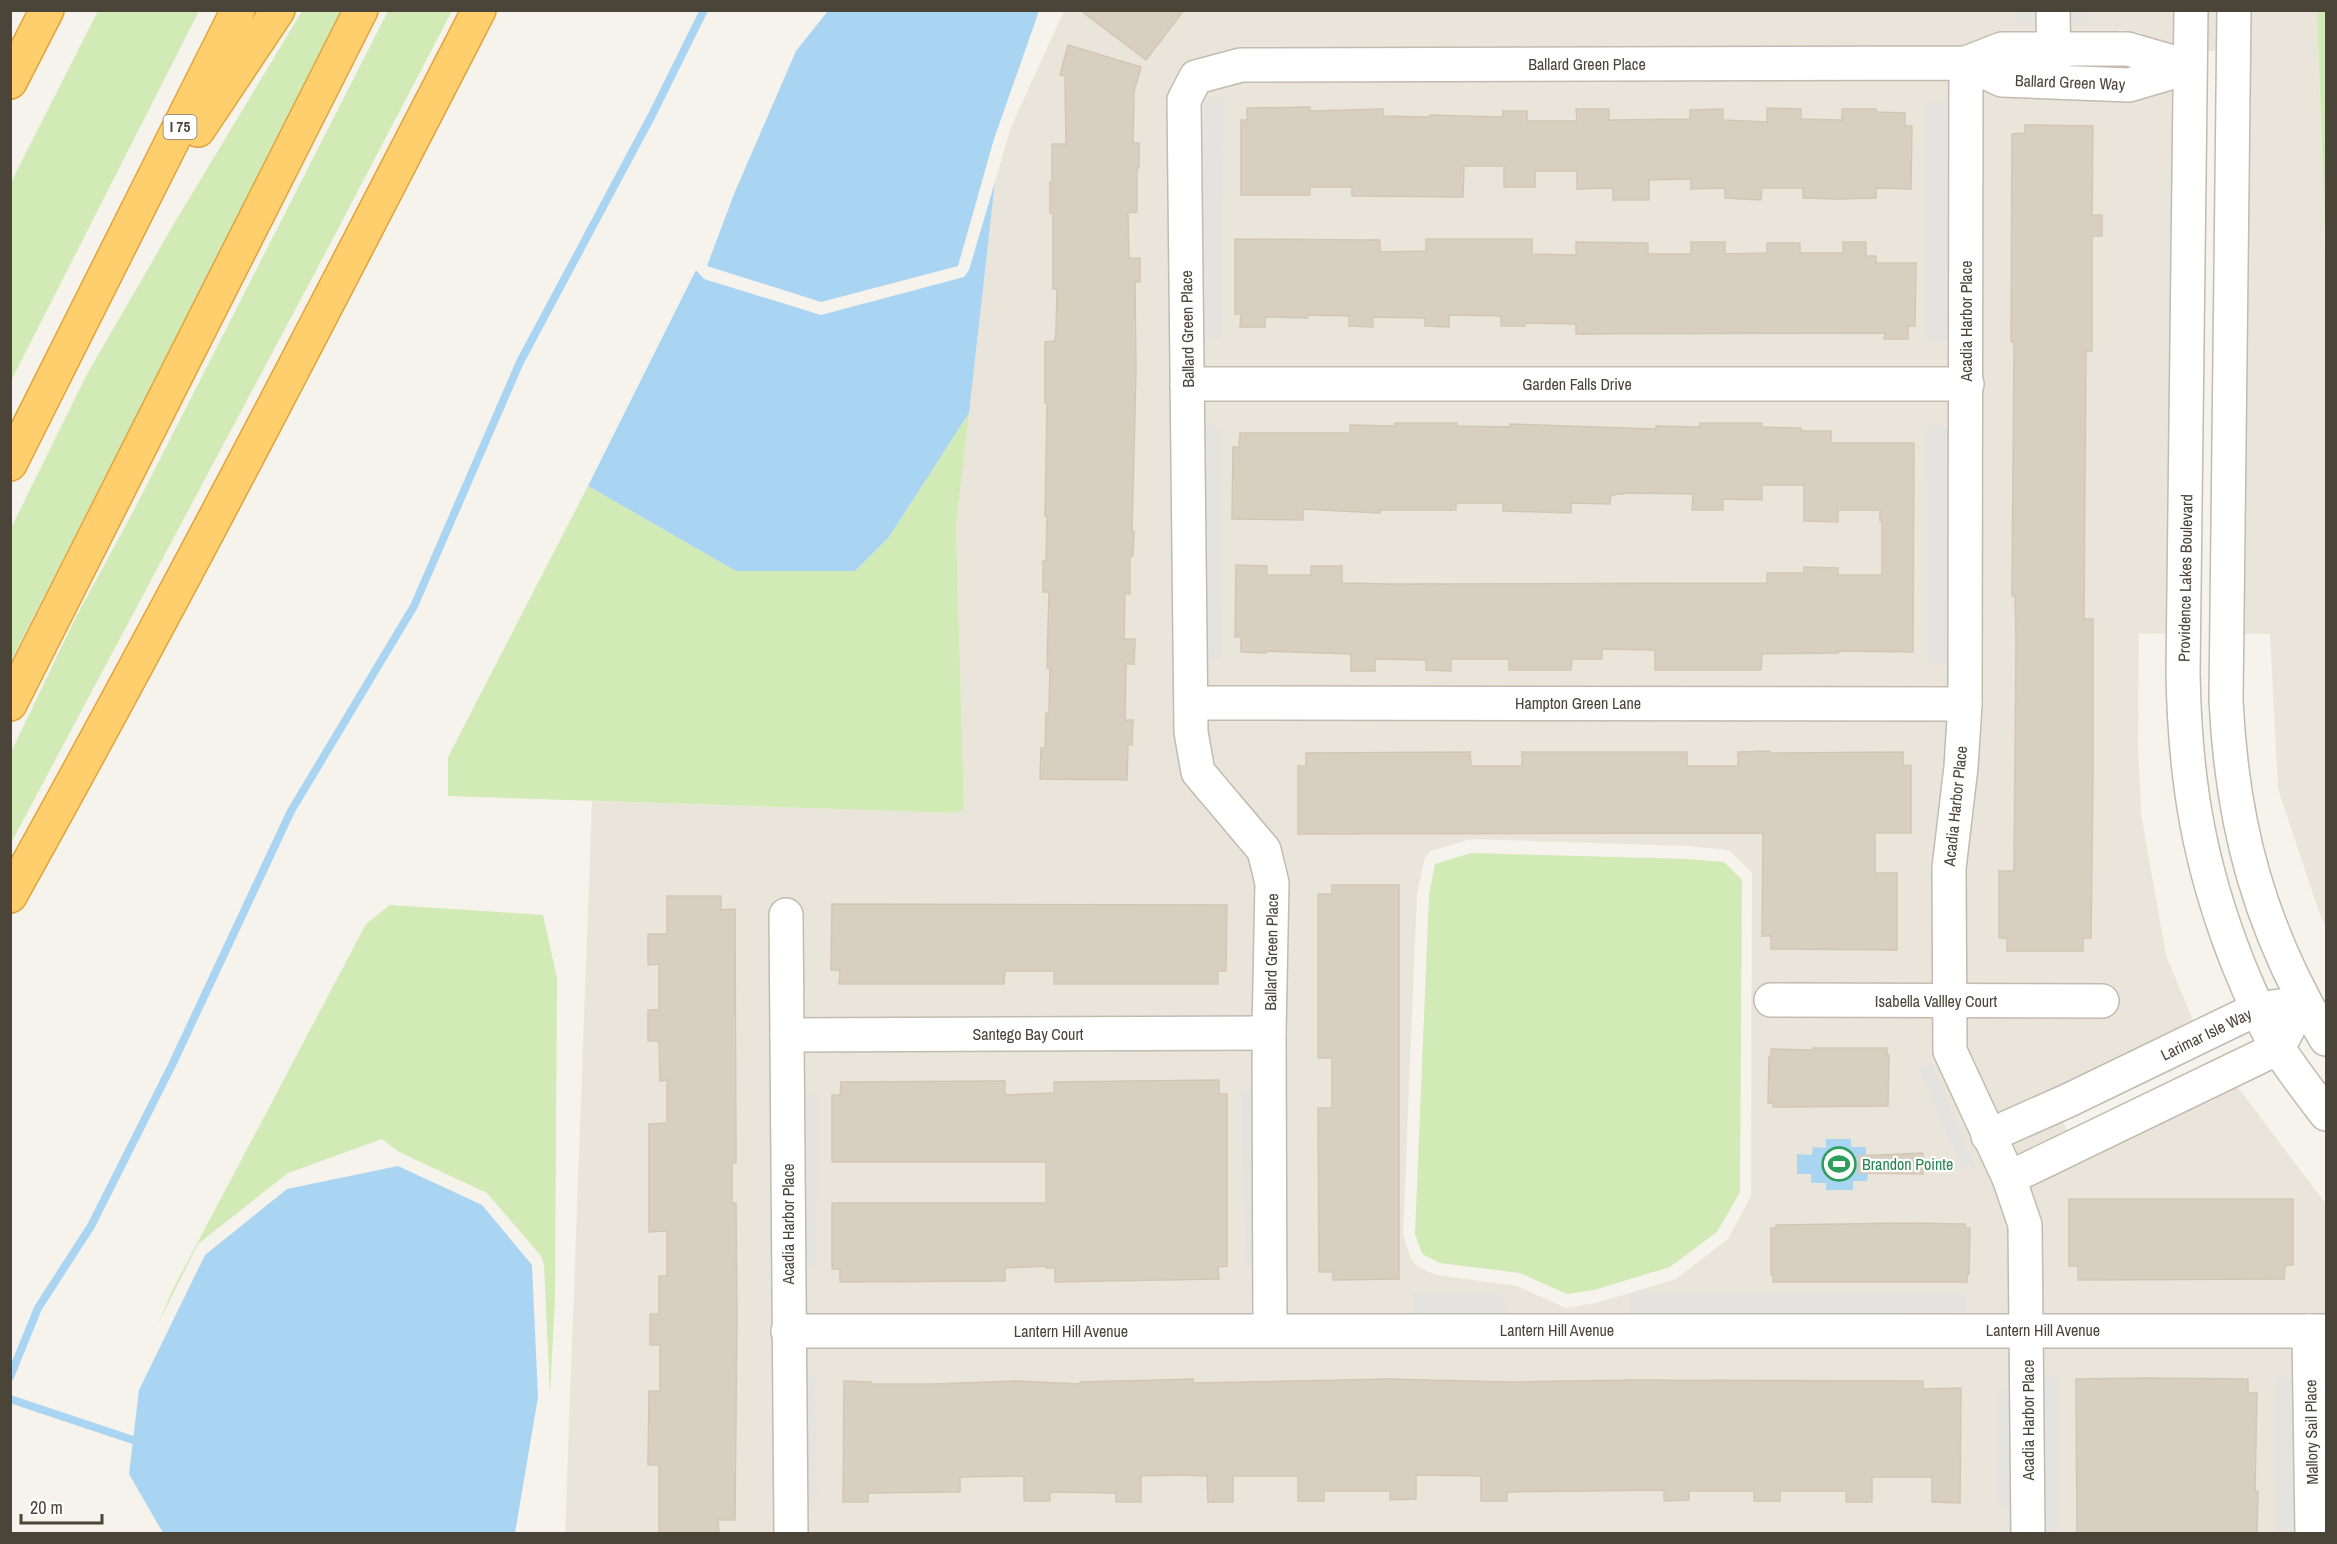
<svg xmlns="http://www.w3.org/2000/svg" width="2337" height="1544" viewBox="0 0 2337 1544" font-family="'Archivo Narrow',sans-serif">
	<rect width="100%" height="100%" fill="#f6f3ec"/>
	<!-- residential -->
	<g fill="#eae5da" fill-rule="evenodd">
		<path d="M 1064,11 L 2177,11 L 2177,47 L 2142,37 L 2142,33 L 2119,30 L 2118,33 L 2126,64 L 2177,87 L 2170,634 L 2139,633 L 2138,744 L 2141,814 L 2166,955 L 2194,1023 L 2073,1081 L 2071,1079 L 2061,1087 L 2062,1120 L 2068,1132 L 2236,1085 L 2326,1204 L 2326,1533 L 565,1534 L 592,801 L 955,813 L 964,808 L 956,526 L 995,182 L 1011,127 ZM 1471,839 L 1688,846 L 1729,850 L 1752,873 L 1751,1196 L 1728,1239 L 1676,1279 L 1596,1303 L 1566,1308 L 1517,1286 L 1436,1275 L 1417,1266 L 1411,1259 L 1403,1234 L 1417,894 L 1425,857 L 1431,851 Z"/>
		<path d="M 2205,11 L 2220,11 L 2219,51 L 2204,51 Z"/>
		<path d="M 2248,11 L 2317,11 L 2326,283 L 2326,927 L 2318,909 L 2278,789 L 2270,634 L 2240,634 Z"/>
	</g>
	<!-- green -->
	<g fill="#d2eab5">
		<path d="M 98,11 L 199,11 L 11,381 L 11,182 Z"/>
		<path d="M 302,11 L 342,11 L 11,661 L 11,528 L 86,376 L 175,222 Z"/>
		<path d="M 388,11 L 452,11 L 327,250 L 11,843 L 11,752 L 75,619 L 134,510 Z"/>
		<path d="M 2317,11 L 2326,11 L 2326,283 L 2326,267 Z"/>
		<path d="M 969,413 L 956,526 L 964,809 L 955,813 L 448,796 L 448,757 L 588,486 L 736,571 L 855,571 L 889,537 Z"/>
		<path d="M 1471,853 L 1687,859 L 1724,862 L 1742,880 L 1740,1192 L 1717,1232 L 1670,1267 L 1594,1290 L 1567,1294 L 1520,1273 L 1440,1263 L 1422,1254 L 1415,1234 L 1429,895 L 1435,864 Z"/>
		<path d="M 390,905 L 543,915 L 557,978 L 555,1298 L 550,1395 L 544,1265 L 541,1256 L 487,1193 L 399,1152 L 382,1139 L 288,1173 L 198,1244 L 158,1324 L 172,1291 L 366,924 Z"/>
	</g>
	<!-- parking -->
	<g fill="#e5e3e0">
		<rect x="2015" y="11" width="74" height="11"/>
		<path d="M 1204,98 L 1224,99 L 1221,339 L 1200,339 Z"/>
		<path d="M 1947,102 L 1949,341 L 1927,340 L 1927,103 Z"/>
		<path d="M 1198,425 L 1220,426 L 1221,660 L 1200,661 Z"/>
		<path d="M 1927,426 L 1948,427 L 1948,664 L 1928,662 Z"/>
		<path d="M 1931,1062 L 1975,1167 L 1961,1165 L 1919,1070 Z"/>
		<path d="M 1254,1090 L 1255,1268 L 1246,1266 L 1241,1091 Z"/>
		<path d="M 804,1095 L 818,1095 L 816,1266 L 804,1267 Z"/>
		<path d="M 1413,1293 L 1503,1293 L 1506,1314 L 1413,1314 Z"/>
		<path d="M 1629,1293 L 1967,1293 L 1966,1312 L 1629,1315 Z"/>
		<path d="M 815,1376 L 817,1497 L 804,1497 L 804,1378 Z"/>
		<path d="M 2039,1376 L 2058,1377 L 2058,1533 L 2042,1533 Z"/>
		<path d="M 2276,1377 L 2294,1378 L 2298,1533 L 2276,1533 Z"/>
		<path d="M 2012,1390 L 2015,1507 L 1998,1507 L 1999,1391 Z"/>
	</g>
	<!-- water -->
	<g fill="#a9d4f2">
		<path d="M 828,11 L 1039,11 L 994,139 L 958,266 L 821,302 L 707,266 L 734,194 L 796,51 Z"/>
		<path d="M 995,182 L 969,413 L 889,537 L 855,571 L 736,571 L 588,486 L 696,270 L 704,279 L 821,315 L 964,277 L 969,270 Z"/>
		<path d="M 1826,1139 L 1851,1139 L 1851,1147 L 1866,1147 L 1866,1155 L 1881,1155 L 1868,1173 L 1867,1181 L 1853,1181 L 1853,1190 L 1826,1190 L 1826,1183 L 1811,1183 L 1811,1174 L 1797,1174 L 1797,1154 L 1812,1155 L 1813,1147 L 1826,1148 Z"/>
		<path d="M 398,1166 L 482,1205 L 532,1265 L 538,1397 L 515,1533 L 163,1533 L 129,1474 L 139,1390 L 205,1255 L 287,1189 Z"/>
	</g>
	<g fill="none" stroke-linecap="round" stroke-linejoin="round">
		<!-- stream -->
		<g stroke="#a9d4f2" stroke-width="8">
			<path d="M 10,1377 L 38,1308 L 91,1226 L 172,1065 L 291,811 L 414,606 L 520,362 L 652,115 L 704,10"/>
			<path d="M 10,1399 L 133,1440"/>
		</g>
	</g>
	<!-- building -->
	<g fill="#d8cfc1" stroke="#d3c7b4" stroke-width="1.5">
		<path d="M 1080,10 L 1184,10 L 1146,60 Z"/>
		<path d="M 1068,45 L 1141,67 L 1134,92 L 1133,143 L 1139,143 L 1139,168 L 1137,168 L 1137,212 L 1128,213 L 1129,258 L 1140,258 L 1140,282 L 1135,282 L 1136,370 L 1132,531 L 1134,531 L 1133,556 L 1130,556 L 1130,594 L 1125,593 L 1124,639 L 1135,639 L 1134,664 L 1126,664 L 1125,720 L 1133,720 L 1132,745 L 1128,744 L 1127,780 L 1040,779 L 1041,748 L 1045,748 L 1046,713 L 1049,713 L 1050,668 L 1047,668 L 1049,592 L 1043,592 L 1043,561 L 1046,561 L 1047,516 L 1045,516 L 1047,403 L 1045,403 L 1045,342 L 1055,341 L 1056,331 L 1057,289 L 1053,289 L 1053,213 L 1050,213 L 1050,182 L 1052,182 L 1052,144 L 1066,144 L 1065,76 L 1060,75 Z"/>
		<path d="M 1310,107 L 1310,111 L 1383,109 L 1383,116 L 1430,117 L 1430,115 L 1503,117 L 1503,111 L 1527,111 L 1527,121 L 1577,121 L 1576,109 L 1609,109 L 1609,120 L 1690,119 L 1690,110 L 1723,109 L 1723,120 L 1767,122 L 1767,108 L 1801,109 L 1801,119 L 1842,120 L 1842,109 L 1876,109 L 1876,112 L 1905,113 L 1905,126 L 1912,126 L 1911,189 L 1876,188 L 1876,198 L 1838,199 L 1803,198 L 1803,188 L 1762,188 L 1761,200 L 1725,198 L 1725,188 L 1691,189 L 1691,179 L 1649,180 L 1649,200 L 1613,200 L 1613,188 L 1577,189 L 1577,171 L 1535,171 L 1535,187 L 1504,187 L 1504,166 L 1464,166 L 1463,197 L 1352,196 L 1352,187 L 1310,187 L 1310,195 L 1241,195 L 1241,120 L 1247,120 L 1247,108 Z"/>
		<path d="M 2025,125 L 2093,126 L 2092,215 L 2102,215 L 2102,236 L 2092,236 L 2092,351 L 2086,351 L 2084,619 L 2093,619 L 2093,777 L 2091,938 L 2083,938 L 2083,951 L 2007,951 L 2007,938 L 1999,938 L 1999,871 L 2014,871 L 2016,642 L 2015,596 L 2012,596 L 2014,342 L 2011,342 L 2012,134 L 2025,133 Z"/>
		<path d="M 1235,239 L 1380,240 L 1380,252 L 1426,251 L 1426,239 L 1532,239 L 1532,254 L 1576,255 L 1576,242 L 1648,243 L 1648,254 L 1691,254 L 1691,242 L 1725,242 L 1725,254 L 1767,253 L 1767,243 L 1800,243 L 1800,253 L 1843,253 L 1843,242 L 1866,242 L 1866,256 L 1876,256 L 1876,263 L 1916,263 L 1915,326 L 1908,326 L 1908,339 L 1884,339 L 1885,333 L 1576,334 L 1576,324 L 1525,323 L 1525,326 L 1501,326 L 1501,316 L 1449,315 L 1449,327 L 1425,326 L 1425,318 L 1373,317 L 1373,327 L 1349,326 L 1349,316 L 1308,315 L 1308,318 L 1265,317 L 1265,327 L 1240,327 L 1241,314 L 1235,314 Z"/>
		<path d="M 1395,423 L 1457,423 L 1457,426 L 1510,427 L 1510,424 L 1656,429 L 1656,426 L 1700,427 L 1700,423 L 1762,423 L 1762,427 L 1801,428 L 1801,431 L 1831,431 L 1831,443 L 1914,443 L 1913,652 L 1838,651 L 1838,653 L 1762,654 L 1761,670 L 1655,670 L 1655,650 L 1602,649 L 1602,659 L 1572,659 L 1571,670 L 1509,670 L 1509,659 L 1451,659 L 1451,671 L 1426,670 L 1426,660 L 1375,659 L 1375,671 L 1351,671 L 1351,654 L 1266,651 L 1266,653 L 1241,652 L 1241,637 L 1235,637 L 1236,565 L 1267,566 L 1267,575 L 1311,575 L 1311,566 L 1342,566 L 1342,583 L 1390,584 L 1767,583 L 1767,573 L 1804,573 L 1804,567 L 1838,568 L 1838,575 L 1882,575 L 1882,521 L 1880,521 L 1880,510 L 1838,510 L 1838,522 L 1804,521 L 1804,485 L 1762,485 L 1762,500 L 1723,499 L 1723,510 L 1692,510 L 1693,494 L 1630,493 L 1611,495 L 1610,504 L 1571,503 L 1571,513 L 1503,511 L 1503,503 L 1456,503 L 1456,510 L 1380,510 L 1380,513 L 1303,509 L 1303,520 L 1232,519 L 1233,447 L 1239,447 L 1240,433 L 1350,433 L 1350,425 L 1395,426 Z"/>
		<path d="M 1770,751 L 1770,753 L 1903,752 L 1903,766 L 1911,765 L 1911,833 L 1875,833 L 1875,873 L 1897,873 L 1897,950 L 1771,949 L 1771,936 L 1762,936 L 1763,833 L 1298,834 L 1298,766 L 1306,766 L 1306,753 L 1470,752 L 1471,766 L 1522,766 L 1522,752 L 1687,752 L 1687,766 L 1738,766 L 1738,752 Z"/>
		<path d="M 1332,885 L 1399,885 L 1399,1279 L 1333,1280 L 1333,1272 L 1319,1272 L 1318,1108 L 1332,1108 L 1332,1058 L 1318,1058 L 1318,894 L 1332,894 Z"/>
		<path d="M 667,896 L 721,896 L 721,910 L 735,909 L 736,1148 L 736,1163 L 732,1163 L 732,1203 L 736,1203 L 737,1314 L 735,1520 L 718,1520 L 719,1533 L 659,1533 L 659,1465 L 648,1465 L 649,1391 L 660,1391 L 660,1345 L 650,1345 L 650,1314 L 659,1314 L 659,1276 L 667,1276 L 667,1231 L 649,1232 L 649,1124 L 667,1123 L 667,1080 L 660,1081 L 659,1041 L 648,1041 L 648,1010 L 659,1010 L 659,964 L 648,965 L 648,934 L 667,934 Z"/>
		<path d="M 832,904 L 1227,905 L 1226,971 L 1218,971 L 1218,984 L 1054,984 L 1054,971 L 1005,971 L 1004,984 L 839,984 L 840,970 L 831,970 Z"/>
		<path d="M 1813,1048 L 1887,1048 L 1887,1055 L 1889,1055 L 1888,1106 L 1773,1107 L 1773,1103 L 1768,1103 L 1769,1057 L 1771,1057 L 1771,1049 L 1813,1050 Z"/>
		<path d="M 1219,1080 L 1219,1094 L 1227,1094 L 1227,1266 L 1218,1267 L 1219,1279 L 1055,1282 L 1055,1268 L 1046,1268 L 1046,1266 L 1005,1268 L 1005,1281 L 840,1282 L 840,1269 L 832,1269 L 832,1203 L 1046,1203 L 1046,1162 L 832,1162 L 832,1095 L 840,1095 L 841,1082 L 1005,1081 L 1005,1095 L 1054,1093 L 1054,1082 Z"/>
		<path d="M 1923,1153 L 1923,1174 L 1859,1173 L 1858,1156 Z"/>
		<path d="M 2069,1199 L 2293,1199 L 2293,1265 L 2285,1265 L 2284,1279 L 2078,1280 L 2078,1266 L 2069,1266 Z"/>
		<path d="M 1904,1223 L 1965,1224 L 1965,1228 L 1970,1228 L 1969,1274 L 1967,1274 L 1967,1282 L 1773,1282 L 1773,1275 L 1771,1275 L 1771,1228 L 1776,1228 L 1776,1225 Z"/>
		<path d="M 2145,1378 L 2248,1379 L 2248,1393 L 2257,1393 L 2255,1491 L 2258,1491 L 2257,1533 L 2077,1533 L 2076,1379 Z"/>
		<path d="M 1193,1379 L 1193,1383 L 1388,1379 L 1507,1382 L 1633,1380 L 1923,1381 L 1923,1389 L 1961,1388 L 1960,1503 L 1932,1502 L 1932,1477 L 1872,1477 L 1872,1502 L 1846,1502 L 1846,1491 L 1780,1491 L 1780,1501 L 1754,1501 L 1754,1491 L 1689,1491 L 1689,1500 L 1664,1501 L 1664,1490 L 1507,1492 L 1507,1501 L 1481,1501 L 1481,1476 L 1416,1475 L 1416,1499 L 1390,1500 L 1390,1491 L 1324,1491 L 1324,1501 L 1298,1501 L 1298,1476 L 1233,1476 L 1233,1502 L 1208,1502 L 1207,1476 L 1181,1475 L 1141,1476 L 1141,1502 L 1116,1502 L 1116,1493 L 1050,1492 L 1050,1501 L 1024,1501 L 1024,1476 L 960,1477 L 960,1492 L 868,1493 L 868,1502 L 843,1502 L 844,1381 L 871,1382 L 871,1384 L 934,1384 L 1015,1381 L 1080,1384 L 1080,1382 Z"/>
	</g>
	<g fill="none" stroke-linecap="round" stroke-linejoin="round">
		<defs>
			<g id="minor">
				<path d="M 2053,10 L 2054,70"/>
				<path d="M 2191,10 L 2183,674 C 2185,781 2199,866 2239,966 C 2251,994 2262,1023 2278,1048 C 2293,1071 2310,1093 2326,1114"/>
				<path d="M 2234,10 L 2226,700 C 2232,827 2260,929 2326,1039"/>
				<path d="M 1966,63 L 1965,704 L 1961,767 L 1949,868 L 1950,1051 L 2009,1178 L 2025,1225 L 2028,1534"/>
				<path d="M 1187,384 L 1967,384"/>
				<path d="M 1191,703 L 1965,704"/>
				<path d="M 786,915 L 791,1534"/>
				<path d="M 1771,1000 L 2102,1001"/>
				<path d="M 787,1035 L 1269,1033"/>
				<path d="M 1988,1136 L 2067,1101 L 2257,1009 L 2279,1006"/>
				<path d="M 2009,1178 L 2278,1048 L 2288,1029"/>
				<path d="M 1270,1330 L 1269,1033 L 1272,883 L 1264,850 L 1198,772 L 1191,732 L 1184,100 L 1196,77 L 1241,65 L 1966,63 L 2002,49 L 2128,49 L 2190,67 L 2129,85 L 2002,80 L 1966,63"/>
				<path d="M 788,1331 L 2326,1331"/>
				<path d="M 2309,1331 L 2312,1534"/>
			</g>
			<g id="highway">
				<path d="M 10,82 L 47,10"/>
				<path d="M 198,130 L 278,10"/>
				<path d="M 10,464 L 238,10"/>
				<path d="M 10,704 L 361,10"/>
				<path d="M 10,896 C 173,604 326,307 479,10"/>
			</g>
		</defs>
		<!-- minor casing -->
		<use href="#minor" stroke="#c2bbae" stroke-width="36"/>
		<!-- highway casing -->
		<use href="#highway" stroke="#e0a43c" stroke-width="36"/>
		<!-- minor -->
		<use href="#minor" stroke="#fff" stroke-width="33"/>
		<!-- highway -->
		<use href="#highway" stroke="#ffcf6e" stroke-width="33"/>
	</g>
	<!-- icons -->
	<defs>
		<symbol id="stadium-ring" viewBox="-11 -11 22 22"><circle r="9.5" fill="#fff" stroke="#2e9e5b" stroke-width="1.5"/><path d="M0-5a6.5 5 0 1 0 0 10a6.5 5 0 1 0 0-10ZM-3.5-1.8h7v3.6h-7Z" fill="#2e9e5b"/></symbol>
	</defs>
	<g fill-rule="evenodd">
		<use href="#stadium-ring" x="1820" y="1145" width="38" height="38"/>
	</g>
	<g text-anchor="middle" stroke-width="4.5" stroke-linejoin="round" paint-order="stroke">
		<!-- shield labels -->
		<rect fill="#fff" stroke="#817c74" stroke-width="1.5" x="163.5" y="115" width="33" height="24" rx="4.5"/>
		<g font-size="15" font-weight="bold" fill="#4b4439">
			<text x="180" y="132">I 75</text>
		</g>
		<!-- street labels -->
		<g font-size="16" fill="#4b4439" stroke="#fff">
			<text x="1587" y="70">Ballard Green Place</text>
			<text transform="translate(2070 82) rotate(2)" y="6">Ballard Green Way</text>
			<text transform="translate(1966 321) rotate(-90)" y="6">Acadia Harbor Place</text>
			<text transform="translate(1187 329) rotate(-91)" y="6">Ballard Green Place</text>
			<text x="1577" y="390">Garden Falls Drive</text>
			<text transform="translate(2185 578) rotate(-89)" y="6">Providence Lakes Boulevard</text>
			<text x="1578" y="709">Hampton Green Lane</text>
			<text transform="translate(1955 806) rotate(-84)" y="6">Acadia Harbor Place</text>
			<text transform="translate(1271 952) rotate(-89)" y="6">Ballard Green Place</text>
			<text x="1936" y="1007">Isabella Vallley Court</text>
			<text x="1028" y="1040">Santego Bay Court</text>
			<text transform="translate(2206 1034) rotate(-26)" y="6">Larimar Isle Way</text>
			<text transform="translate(788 1224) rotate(-90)" y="6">Acadia Harbor Place</text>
			<text x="1557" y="1336">Lantern Hill Avenue</text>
			<text x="2043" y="1336">Lantern Hill Avenue</text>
			<text x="1071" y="1337">Lantern Hill Avenue</text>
			<text transform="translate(2028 1420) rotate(-90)" y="6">Acadia Harbor Place</text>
			<text transform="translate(2311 1432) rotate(-91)" y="6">Mallory Sail Place</text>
		</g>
		<!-- leisure labels -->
		<g font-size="16" fill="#27864d" stroke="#fff" text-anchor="start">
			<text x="1862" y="1170">Brandon Pointe</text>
		</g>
	</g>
	<!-- border -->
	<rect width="2337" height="1544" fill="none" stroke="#4b4439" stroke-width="24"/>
	<!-- scale -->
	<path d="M21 1514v9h81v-9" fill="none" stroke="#4b4439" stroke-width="3"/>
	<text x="30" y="1514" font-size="18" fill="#4b4439" stroke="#ffffff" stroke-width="4.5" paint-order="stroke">20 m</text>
</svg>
